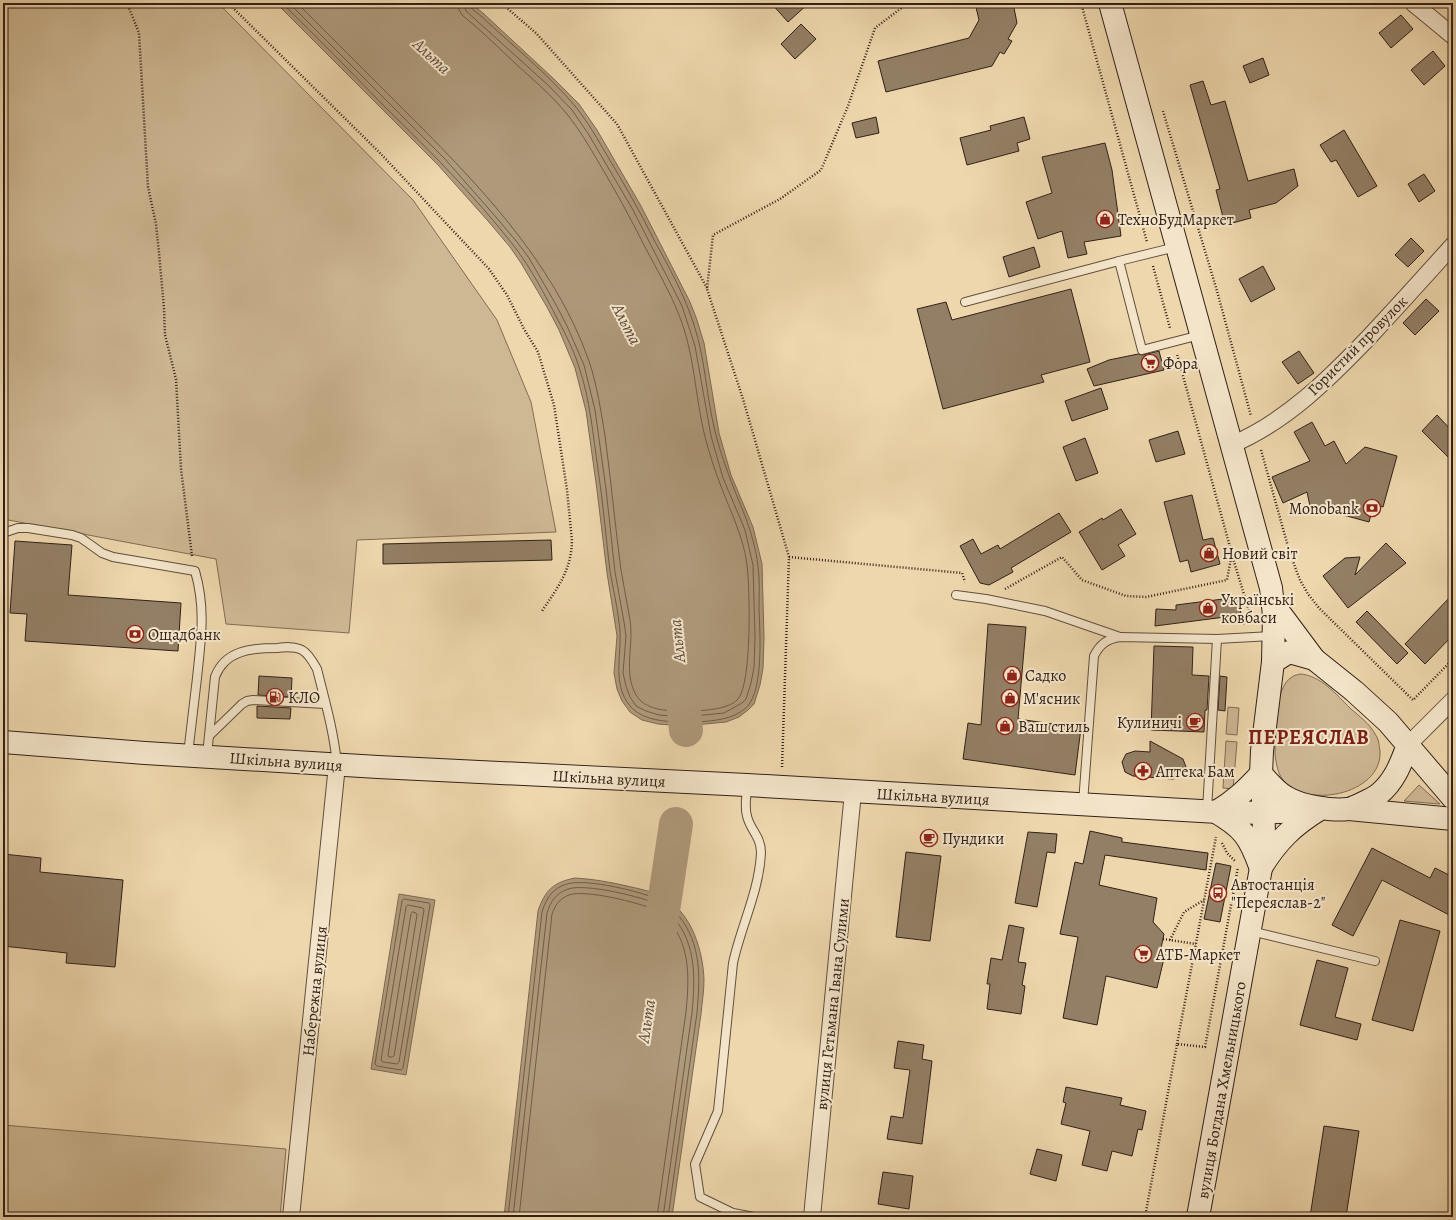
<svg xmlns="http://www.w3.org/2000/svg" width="1456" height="1220" viewBox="0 0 1456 1220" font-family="Alegreya,serif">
	<rect width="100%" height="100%" fill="#eed7ad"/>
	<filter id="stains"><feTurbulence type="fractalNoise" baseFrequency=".005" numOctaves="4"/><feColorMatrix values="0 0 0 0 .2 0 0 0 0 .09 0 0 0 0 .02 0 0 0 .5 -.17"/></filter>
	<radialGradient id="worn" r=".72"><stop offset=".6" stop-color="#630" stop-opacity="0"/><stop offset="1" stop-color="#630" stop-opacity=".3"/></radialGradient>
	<!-- green -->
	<g fill="#ceb894" stroke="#806c56">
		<path d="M 3,3 L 218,3 L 413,200 L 497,320 L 531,402 L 556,532 L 357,540 L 349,633 L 226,624 L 216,559 L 3,519 Z"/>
		<path d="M 1300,674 C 1320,675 1337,695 1350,708 C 1359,716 1370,724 1375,734 C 1379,739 1379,745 1380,751 C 1383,795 1302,811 1281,777 C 1277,770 1276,762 1275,754 C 1275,735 1274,687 1292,677 C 1294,675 1298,675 1300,674 Z"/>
		<path d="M 1228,707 L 1239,708 L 1237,735 L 1226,734 Z"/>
		<path d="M 1226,741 L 1237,742 L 1233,789 L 1223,788 Z"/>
		<path d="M 1419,785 L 1440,804 L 1404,801 Z"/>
		<path d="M 3,1125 L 286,1149 L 280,1217 L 3,1217 Z"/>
	</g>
	<!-- water -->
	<g fill="#ae997a" stroke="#7c6953">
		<path d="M 276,3 L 471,3 L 484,14 L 555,80 L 579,104 L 597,130 L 641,206 L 690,302 L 697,320 L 704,343 L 719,433 L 731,475 L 753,527 L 762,564 L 764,638 L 763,668 L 760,685 L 754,704 L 748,710 L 739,717 L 726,722 L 684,726 L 658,724 L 642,720 L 630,712 L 622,701 L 617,689 L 614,673 L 617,636 L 615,623 L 607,573 L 597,490 L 586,411 L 575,368 L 559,330 L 547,307 L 521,263 L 510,247 L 488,221 L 438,165 Z"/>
		<path d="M 575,878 C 593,879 610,882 627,886 C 639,889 653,891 664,898 C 692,913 703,951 704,980 C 704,991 702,1003 701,1014 L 672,1217 L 504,1217 L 538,911 C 545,890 554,882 575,878 Z"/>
		<path d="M 399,894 L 435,900 L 406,1075 L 371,1069 Z"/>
	</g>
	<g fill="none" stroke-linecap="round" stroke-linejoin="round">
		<!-- shore -->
		<g stroke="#705c49" stroke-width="1">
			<path d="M 282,3 C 317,37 351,72 385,107 C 430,151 475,196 514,246 C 531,268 545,295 558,320 C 566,335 574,351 579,367 C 590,399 593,435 598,469 C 603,503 606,537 610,571 C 613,588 617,605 619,622 C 624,650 610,681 630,706 C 643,721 667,722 686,722 C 706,722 738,721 750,703 C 763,682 760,633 759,609 C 759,595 760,580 758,566 C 756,549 751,532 745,516 C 733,486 721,458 714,427 C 706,393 705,358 694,325 C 685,296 669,267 654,240 C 640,211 624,184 608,157 C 598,140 588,122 575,106 C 548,74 512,45 482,17 L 470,7 L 469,3"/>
			<path d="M 289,3 L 445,159 L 495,216 L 517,242 L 529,258 L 555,303 L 567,326 L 584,365 L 595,410 L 606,489 L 615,572 L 624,622 L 626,636 L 623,673 L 626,686 L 630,697 L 636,706 L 646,711 L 659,715 L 684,717 L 724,713 L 742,703 L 746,699 L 751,683 L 754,667 L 755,638 L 753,565 L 745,530 L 723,478 L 711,436 L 695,346 L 682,306 L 633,210 L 589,135 L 572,110 L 549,86 L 466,11 L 464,3"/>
			<path d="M 297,3 C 331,37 365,71 399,105 C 474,180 553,259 589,361 C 597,385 601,411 605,436 C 611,480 615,525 621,570 C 624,587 627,603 630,620 C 634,645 623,672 636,695 C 645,710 666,711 682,711 C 696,711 728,711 738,699 C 752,683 750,588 747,565 C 745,548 739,532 733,516 C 722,490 712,464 705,437 C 696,401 695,364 684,329 C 675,300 658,272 644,245 C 630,217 615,190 599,163 C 589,146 579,129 567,114 C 552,96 535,81 518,66 C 500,49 482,31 462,15 L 459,10 L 458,3"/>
			<path d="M 404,899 L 429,903 L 430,905 L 403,1068 L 401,1070 L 377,1066 L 375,1064 L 402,901 Z"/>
			<path d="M 408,905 L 423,908 L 424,910 L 399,1062 L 397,1064 L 383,1062 L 381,1060 L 406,907 Z"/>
			<path d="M 413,912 L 416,913 L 417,915 L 394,1056 L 392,1057 L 389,1057 L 388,1055 L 411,914 Z"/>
			<path d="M 508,1217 L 542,912 C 546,898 553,888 567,884 C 586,878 644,892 662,901 C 668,904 673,909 678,915 C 702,944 700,978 697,1013 L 668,1217"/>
			<path d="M 513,1217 L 547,913 C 551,901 555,894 568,889 C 585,883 643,897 660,905 C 665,908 669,913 673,917 C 697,944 695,980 692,1013 L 663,1217"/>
			<path d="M 519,1217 L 552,914 C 556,904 559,899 569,895 C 585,889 640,903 656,910 C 661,913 666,917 670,922 C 691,948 689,980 686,1012 L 657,1217"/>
		</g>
		<!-- river -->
		<g stroke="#ae997a" stroke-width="34">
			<path d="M 681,679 L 686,730"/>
			<path d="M 658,944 L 676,824"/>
		</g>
	</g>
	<!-- building -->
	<g fill="#937f65" stroke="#312018">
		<path d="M 771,3 L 809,3 L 788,22 Z"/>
		<path d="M 975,3 L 1013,3 L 1017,23 L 1008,39 L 1012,41 L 1004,54 L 1000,52 L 992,66 L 886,92 L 878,61 L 969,38 L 979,20 Z"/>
		<path d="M 1401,15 L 1413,29 L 1391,48 L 1379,33 Z"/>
		<path d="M 801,24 L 816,39 L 795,59 L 781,44 Z"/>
		<path d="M 1433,51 L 1445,66 L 1424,85 L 1411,70 Z"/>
		<path d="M 1263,58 L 1269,75 L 1250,83 L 1243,66 Z"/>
		<path d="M 1203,81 L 1211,105 L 1225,101 L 1248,181 L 1294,169 L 1298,186 L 1276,203 L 1249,210 L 1251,218 L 1225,225 L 1216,190 L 1220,189 L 1190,85 Z"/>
		<path d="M 876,117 L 879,133 L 856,138 L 852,123 Z"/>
		<path d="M 1024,117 L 1030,139 L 1017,143 L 1019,151 L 967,165 L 960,138 L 991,130 L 990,126 Z"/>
		<path d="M 1344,130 L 1377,186 L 1358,197 L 1336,160 L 1331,162 L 1320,145 Z"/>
		<path d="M 1105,143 L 1112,170 L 1121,236 L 1084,242 L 1087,254 L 1068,258 L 1062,231 L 1038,239 L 1026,202 L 1052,193 L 1042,157 Z"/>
		<path d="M 1424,174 L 1435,191 L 1419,202 L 1408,184 Z"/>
		<path d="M 1411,238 L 1424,251 L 1408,267 L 1395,255 Z"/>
		<path d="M 1034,247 L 1040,267 L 1009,277 L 1003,257 Z"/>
		<path d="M 1263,266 L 1275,289 L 1251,302 L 1239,279 Z"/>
		<path d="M 1071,289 L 1090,362 L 1041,375 L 1044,382 L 943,409 L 917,309 L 946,302 L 952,320 Z"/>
		<path d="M 1426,299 L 1439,311 L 1415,335 L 1403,323 Z"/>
		<path d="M 1159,351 L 1164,370 L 1094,386 L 1087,369 L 1109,360 L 1138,354 L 1143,355 Z"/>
		<path d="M 1299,351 L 1314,373 L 1298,384 L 1282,362 Z"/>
		<path d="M 1101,388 L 1108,409 L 1072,421 L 1065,401 Z"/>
		<path d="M 1437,415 L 1453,432 L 1453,462 L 1422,431 Z"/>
		<path d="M 1312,422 L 1325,446 L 1334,441 L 1346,464 L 1365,447 L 1397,456 L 1383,507 L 1374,504 L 1369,522 L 1310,506 L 1307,492 L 1283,503 L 1272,477 L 1310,461 L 1294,432 Z"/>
		<path d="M 1178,431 L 1185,454 L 1156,462 L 1149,440 Z"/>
		<path d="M 1085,438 L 1098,473 L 1076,481 L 1063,447 Z"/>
		<path d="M 1192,495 L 1203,540 L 1213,538 L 1220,564 L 1191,572 L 1188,560 L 1180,562 L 1164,502 Z"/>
		<path d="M 1121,509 L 1136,534 L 1118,545 L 1125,556 L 1102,570 L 1079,532 L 1102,518 L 1103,520 Z"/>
		<path d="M 1059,513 L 1071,532 L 1011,568 L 1013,572 L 989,585 L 980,583 L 960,546 L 973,539 L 981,554 L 998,545 L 1000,549 Z"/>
		<path d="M 551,540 L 552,560 L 383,564 L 383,544 Z"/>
		<path d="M 15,541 L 72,545 L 68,595 L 181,603 L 178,651 L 25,641 L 27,614 L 10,613 Z"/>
		<path d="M 1386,543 L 1406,563 L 1348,608 L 1323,576 L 1345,558 L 1360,557 L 1355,575 Z"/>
		<path d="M 1453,594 L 1453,635 L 1425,664 L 1405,644 Z"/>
		<path d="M 1239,597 L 1241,615 L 1155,626 L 1156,609 L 1176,610 L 1176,605 Z"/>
		<path d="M 1367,611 L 1408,653 L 1397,664 L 1356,622 Z"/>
		<path d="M 988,624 L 1026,627 L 1018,719 L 1081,728 L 1075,775 L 963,759 L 968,723 L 981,725 Z"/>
		<path d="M 1154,646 L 1193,647 L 1192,675 L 1209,676 L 1207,710 L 1205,710 L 1204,732 L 1151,730 Z"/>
		<path d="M 259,676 L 292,678 L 291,697 L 258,695 Z"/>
		<path d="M 1220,676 L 1227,677 L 1225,711 L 1218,710 Z"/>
		<path d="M 257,706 L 291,708 L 290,719 L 257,718 Z"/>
		<path d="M 1150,741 L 1183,759 L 1186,767 L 1182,776 L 1173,779 L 1133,776 L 1125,772 L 1122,762 L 1126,754 L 1135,751 L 1150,752 Z"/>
		<path d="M 1090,831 L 1122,838 L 1122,842 L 1208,853 L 1206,870 L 1105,855 L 1099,885 L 1157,898 L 1153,922 L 1164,934 L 1160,953 L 1165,954 L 1157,988 L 1106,976 L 1097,1025 L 1063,1018 L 1078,937 L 1060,934 L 1075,862 L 1083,864 Z"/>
		<path d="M 1028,832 L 1057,834 L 1055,853 L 1047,852 L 1037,907 L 1015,903 Z"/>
		<path d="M 1372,848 L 1430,878 L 1435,868 L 1453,877 L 1453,917 L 1382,880 L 1353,936 L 1332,925 Z"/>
		<path d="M 906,852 L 941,856 L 930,941 L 896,937 Z"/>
		<path d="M 3,854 L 41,858 L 40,872 L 123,880 L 115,967 L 66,963 L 67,953 L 3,946 Z"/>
		<path d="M 1216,863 L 1231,866 L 1220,922 L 1204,919 Z"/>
		<path d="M 1400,920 L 1440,931 L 1413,1031 L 1372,1020 Z"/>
		<path d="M 1009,925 L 1024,928 L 1018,962 L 1026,963 L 1022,985 L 1025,986 L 1021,1014 L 987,1009 L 990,984 L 987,984 L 991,958 L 1002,960 Z"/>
		<path d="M 1317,960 L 1348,968 L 1335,1017 L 1361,1024 L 1357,1040 L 1300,1025 Z"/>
		<path d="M 898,1041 L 924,1045 L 922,1059 L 932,1061 L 922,1144 L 887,1139 L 891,1116 L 903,1118 L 910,1070 L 894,1068 Z"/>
		<path d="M 1066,1087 L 1122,1098 L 1120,1105 L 1146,1111 L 1142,1130 L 1138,1129 L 1132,1156 L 1112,1151 L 1107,1171 L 1082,1165 L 1090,1131 L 1061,1124 L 1066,1103 L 1063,1102 Z"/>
		<path d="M 1324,1126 L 1359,1131 L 1346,1217 L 1310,1217 Z"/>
		<path d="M 1037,1149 L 1062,1155 L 1056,1181 L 1030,1174 Z"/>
		<path d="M 883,1172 L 913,1176 L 909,1209 L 878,1204 Z"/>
	</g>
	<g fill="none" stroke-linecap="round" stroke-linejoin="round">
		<defs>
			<g id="service">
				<path d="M 1176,247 L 1119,261 L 1142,350 L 1200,335"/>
				<path d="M 965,302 L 1119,261"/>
				<path d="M 3,533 L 18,528 L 28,528 L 72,535 L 81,538 L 102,553 L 113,557 L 195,571 C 206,609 201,639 197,678 C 194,703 191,729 188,754"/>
				<path d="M 956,595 L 986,599 L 1045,611 L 1120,637"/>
				<path d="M 209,736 L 242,704 L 247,701 L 253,700 L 325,704"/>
				<path d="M 207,755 L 215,677 C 225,650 252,648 277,648 C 285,647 294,646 302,650 C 309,654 313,662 317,669 C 325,701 334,732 337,765"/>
				<path d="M 747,785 C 747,795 744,806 747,816 C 750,830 761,836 761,853 C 759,892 741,926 733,963 L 718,1111 L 695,1164 L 700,1197 L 733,1213 L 754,1217"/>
				<path d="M 1083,803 L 1094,656 C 1100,644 1107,639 1120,637 L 1217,639 L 1273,636"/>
				<path d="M 1207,810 L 1217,639"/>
				<path d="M 1251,931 L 1375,961"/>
			</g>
			<g id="minor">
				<path d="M 1413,3 L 1453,36"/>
				<path d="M 1231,445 C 1286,422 1330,378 1371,335 C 1399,305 1426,275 1453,245"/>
				<path d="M 1408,745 L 1453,700"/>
				<path d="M 291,1217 L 337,765"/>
				<path d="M 812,1217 L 853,792"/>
			</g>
			<g id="secondary">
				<path d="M 1110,3 L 1263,559 L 1271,588 L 1274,615 L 1273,662"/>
				<path d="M 1273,604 L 1314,659"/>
				<path d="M 3,742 L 145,753 L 378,767 L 747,785 L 1236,813 L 1280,812 L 1322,808"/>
				<path d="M 1408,745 C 1401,763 1395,781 1379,794 C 1374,798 1354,808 1348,809 C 1332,811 1300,806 1286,797 C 1276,792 1269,782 1261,774 L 1262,751 L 1273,662 L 1289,652 L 1314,659 L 1354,691 L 1388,722 L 1453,798"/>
				<path d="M 1349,809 L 1453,819"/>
				<path d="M 1216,812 C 1243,828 1249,836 1260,866"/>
				<path d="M 1216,812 C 1234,802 1247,789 1261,774"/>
				<path d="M 1262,866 C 1278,840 1294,825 1320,809"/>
				<path d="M 1198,1217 L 1261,868 L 1264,833 L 1263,799"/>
			</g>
		</defs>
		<!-- service casing -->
		<use href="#service" stroke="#604e3d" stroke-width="10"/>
		<!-- minor casing -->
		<use href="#minor" stroke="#604e3d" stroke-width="18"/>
		<!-- secondary casing -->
		<use href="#secondary" stroke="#312018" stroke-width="24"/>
		<!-- path -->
		<g stroke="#312018" stroke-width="2.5" stroke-dasharray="1 2" stroke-linecap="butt">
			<path d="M 127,3 L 139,33 L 148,187 L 156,224 L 159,253 L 164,308 L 165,335 L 176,379 L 181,469 L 192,556"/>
			<path d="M 228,3 L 381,154 L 489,269 L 507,295 L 524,329 L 538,352 L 554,405 L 567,490 L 572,541 C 571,571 558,587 542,611"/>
			<path d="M 501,3 L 536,33 L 617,124 L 707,288"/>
			<path d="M 1081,3 L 1147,242"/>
			<path d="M 1163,111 L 1217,291 L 1251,416"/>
			<path d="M 1153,266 L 1170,328"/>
			<path d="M 1261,450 L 1289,550 L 1295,567 L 1300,580 L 1308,594 L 1319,608 L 1413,700 L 1453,659"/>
			<path d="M 1231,552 L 1251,617 L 1243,624"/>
			<path d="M 789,557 L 962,573 L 965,582"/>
			<path d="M 1005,589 L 1062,557 L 1082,580 L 1126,596 L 1146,597 L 1227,580 L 1231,558 L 1230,547 L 1177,354"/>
			<path d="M 782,767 L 789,557 L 743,399 L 707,289 L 713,235 L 780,199 L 821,170 L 848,106 L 875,28 L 908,3"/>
			<path d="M 1222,843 L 1227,853 L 1235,861"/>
			<path d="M 1163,939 L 1196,944"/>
			<path d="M 1170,940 L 1184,912 L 1204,900"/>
			<path d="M 1177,1044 L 1216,837"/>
			<path d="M 1145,1217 L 1177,1044 L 1205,1047 L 1238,867"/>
		</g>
		<!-- service -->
		<use href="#service" stroke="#f4e5ca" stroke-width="8"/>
		<!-- minor -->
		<use href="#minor" stroke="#f4e5ca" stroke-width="16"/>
		<!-- secondary -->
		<use href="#secondary" stroke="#f4e5ca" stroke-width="22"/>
	</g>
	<!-- icons -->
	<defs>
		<symbol id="shop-ring" viewBox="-11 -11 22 22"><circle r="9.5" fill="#f4e5ca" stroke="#8f2418" stroke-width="1.5"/><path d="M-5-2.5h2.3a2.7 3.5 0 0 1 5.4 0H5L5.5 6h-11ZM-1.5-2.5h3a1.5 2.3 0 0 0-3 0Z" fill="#8f2418"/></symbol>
		<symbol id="supermarket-ring" viewBox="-11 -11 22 22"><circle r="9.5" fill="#f4e5ca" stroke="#8f2418" stroke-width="1.5"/><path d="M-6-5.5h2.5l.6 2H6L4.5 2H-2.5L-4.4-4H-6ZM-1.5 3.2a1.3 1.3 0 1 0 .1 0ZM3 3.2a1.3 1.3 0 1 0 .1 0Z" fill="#8f2418"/></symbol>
		<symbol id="bank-ring" viewBox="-11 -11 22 22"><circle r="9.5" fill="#f4e5ca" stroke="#8f2418" stroke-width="1.5"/><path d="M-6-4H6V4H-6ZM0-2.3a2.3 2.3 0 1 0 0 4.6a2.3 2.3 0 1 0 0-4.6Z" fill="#8f2418"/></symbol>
		<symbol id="fuel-ring" viewBox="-11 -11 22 22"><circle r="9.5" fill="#f4e5ca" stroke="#8f2418" stroke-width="1.5"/><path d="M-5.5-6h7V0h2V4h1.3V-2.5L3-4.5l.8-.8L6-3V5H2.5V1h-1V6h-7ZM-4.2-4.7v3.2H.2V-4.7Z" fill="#8f2418"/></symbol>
		<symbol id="cafe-ring" viewBox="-11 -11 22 22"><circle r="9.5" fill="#f4e5ca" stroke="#8f2418" stroke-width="1.5"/><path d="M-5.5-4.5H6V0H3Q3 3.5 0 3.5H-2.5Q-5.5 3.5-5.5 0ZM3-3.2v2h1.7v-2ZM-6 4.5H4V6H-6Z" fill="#8f2418"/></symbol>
		<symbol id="pharmacy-ring" viewBox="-11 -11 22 22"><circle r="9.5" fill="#f4e5ca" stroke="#8f2418" stroke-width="1.5"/><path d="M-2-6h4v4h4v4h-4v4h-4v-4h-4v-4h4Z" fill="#8f2418"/></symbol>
		<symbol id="bus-ring" viewBox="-11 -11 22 22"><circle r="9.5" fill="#f4e5ca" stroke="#8f2418" stroke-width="1.5"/><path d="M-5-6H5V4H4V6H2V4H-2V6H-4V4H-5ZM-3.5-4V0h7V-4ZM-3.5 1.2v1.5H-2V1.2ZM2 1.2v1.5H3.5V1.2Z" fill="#8f2418"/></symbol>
	</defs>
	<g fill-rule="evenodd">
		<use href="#shop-ring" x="1095" y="209" width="20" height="20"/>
		<use href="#supermarket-ring" x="1140" y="353" width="20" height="20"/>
		<use href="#bank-ring" x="1362" y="498" width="20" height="20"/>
		<use href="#shop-ring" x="1199" y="543" width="20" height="20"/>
		<use href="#shop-ring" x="1198" y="598" width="20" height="20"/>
		<use href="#bank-ring" x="125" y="624" width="20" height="20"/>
		<use href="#shop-ring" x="1002" y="665" width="20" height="20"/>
		<use href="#fuel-ring" x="265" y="687" width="20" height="20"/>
		<use href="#shop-ring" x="1000" y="688" width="20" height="20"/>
		<use href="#cafe-ring" x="1185" y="712" width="20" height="20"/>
		<use href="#shop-ring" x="995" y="716" width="20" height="20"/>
		<use href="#pharmacy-ring" x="1133" y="761" width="20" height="20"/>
		<use href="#cafe-ring" x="919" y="828" width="20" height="20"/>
		<use href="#bus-ring" x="1208" y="883" width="20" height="20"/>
		<use href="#supermarket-ring" x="1133" y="944" width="20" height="20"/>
	</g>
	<g text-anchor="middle" stroke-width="4" stroke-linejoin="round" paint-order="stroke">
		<!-- poi labels -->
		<g font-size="16" fill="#312018" stroke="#f4e5ca" text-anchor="start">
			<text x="1118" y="225">ТехноБудМаркет</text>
			<text x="1163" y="369">Фора</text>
			<text x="1359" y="514" text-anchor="end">Monobank</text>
			<text x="1222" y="559">Новий світ</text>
			<text x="1221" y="605">Українські<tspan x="1221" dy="18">ковбаси</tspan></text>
			<text x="148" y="640">Ощадбанк</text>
			<text x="1025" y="681">Садко</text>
			<text x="288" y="703">КЛО</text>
			<text x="1023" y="704">М'ясник</text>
			<text x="1182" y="728" text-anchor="end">Кулиничі</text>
			<text x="1018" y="732">Ваш стиль</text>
			<text x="1156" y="777">Аптека Бам</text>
			<text x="942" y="844">Пундики</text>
			<text x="1231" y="890">Автостанція<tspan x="1231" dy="18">"Переяслав-2"</tspan></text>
			<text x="1156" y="960">АТБ-Маркет</text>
		</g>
		<!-- street labels -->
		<g font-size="16" fill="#312018" stroke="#f4e5ca">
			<text transform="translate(1357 345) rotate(-45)" y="6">Гористий провулок</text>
			<text transform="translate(286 761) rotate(4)" y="6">Шкільна вулиця</text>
			<text transform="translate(609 778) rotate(3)" y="6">Шкільна вулиця</text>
			<text transform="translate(933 796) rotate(3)" y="6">Шкільна вулиця</text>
			<text transform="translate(314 991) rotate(-84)" y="6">Набережна вулиця</text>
			<text transform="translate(832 1004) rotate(-84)" y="6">вулиця Гетьмана Івана Сулими</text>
			<text transform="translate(1221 1090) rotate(-80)" y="6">вулиця Богдана Хмельницького</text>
		</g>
		<!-- water labels -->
		<g font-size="17" font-style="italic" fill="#5d4a3a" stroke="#f4e5ca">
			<text transform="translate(432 56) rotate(43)" y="6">Альта</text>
			<text transform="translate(627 324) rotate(63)" y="6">Альта</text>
			<text transform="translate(677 641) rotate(-96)" y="6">Альта</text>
			<text transform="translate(646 1021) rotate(-81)" y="6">Альта</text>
		</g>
		<!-- district labels -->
		<g font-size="20" font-weight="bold" letter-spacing="1" fill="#7a1f14" stroke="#f4e5ca">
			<text x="1309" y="744">ПЕРЕЯСЛАВ</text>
		</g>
	</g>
	<!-- margin -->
	<rect width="1456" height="1220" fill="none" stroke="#eed7ad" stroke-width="16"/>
	<rect x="4" y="4" width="1448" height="1212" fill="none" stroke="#312018" stroke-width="2"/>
	<rect x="8" y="8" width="1440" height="1204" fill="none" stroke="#312018"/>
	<rect width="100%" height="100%" filter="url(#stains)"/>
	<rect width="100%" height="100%" fill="url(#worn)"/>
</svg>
